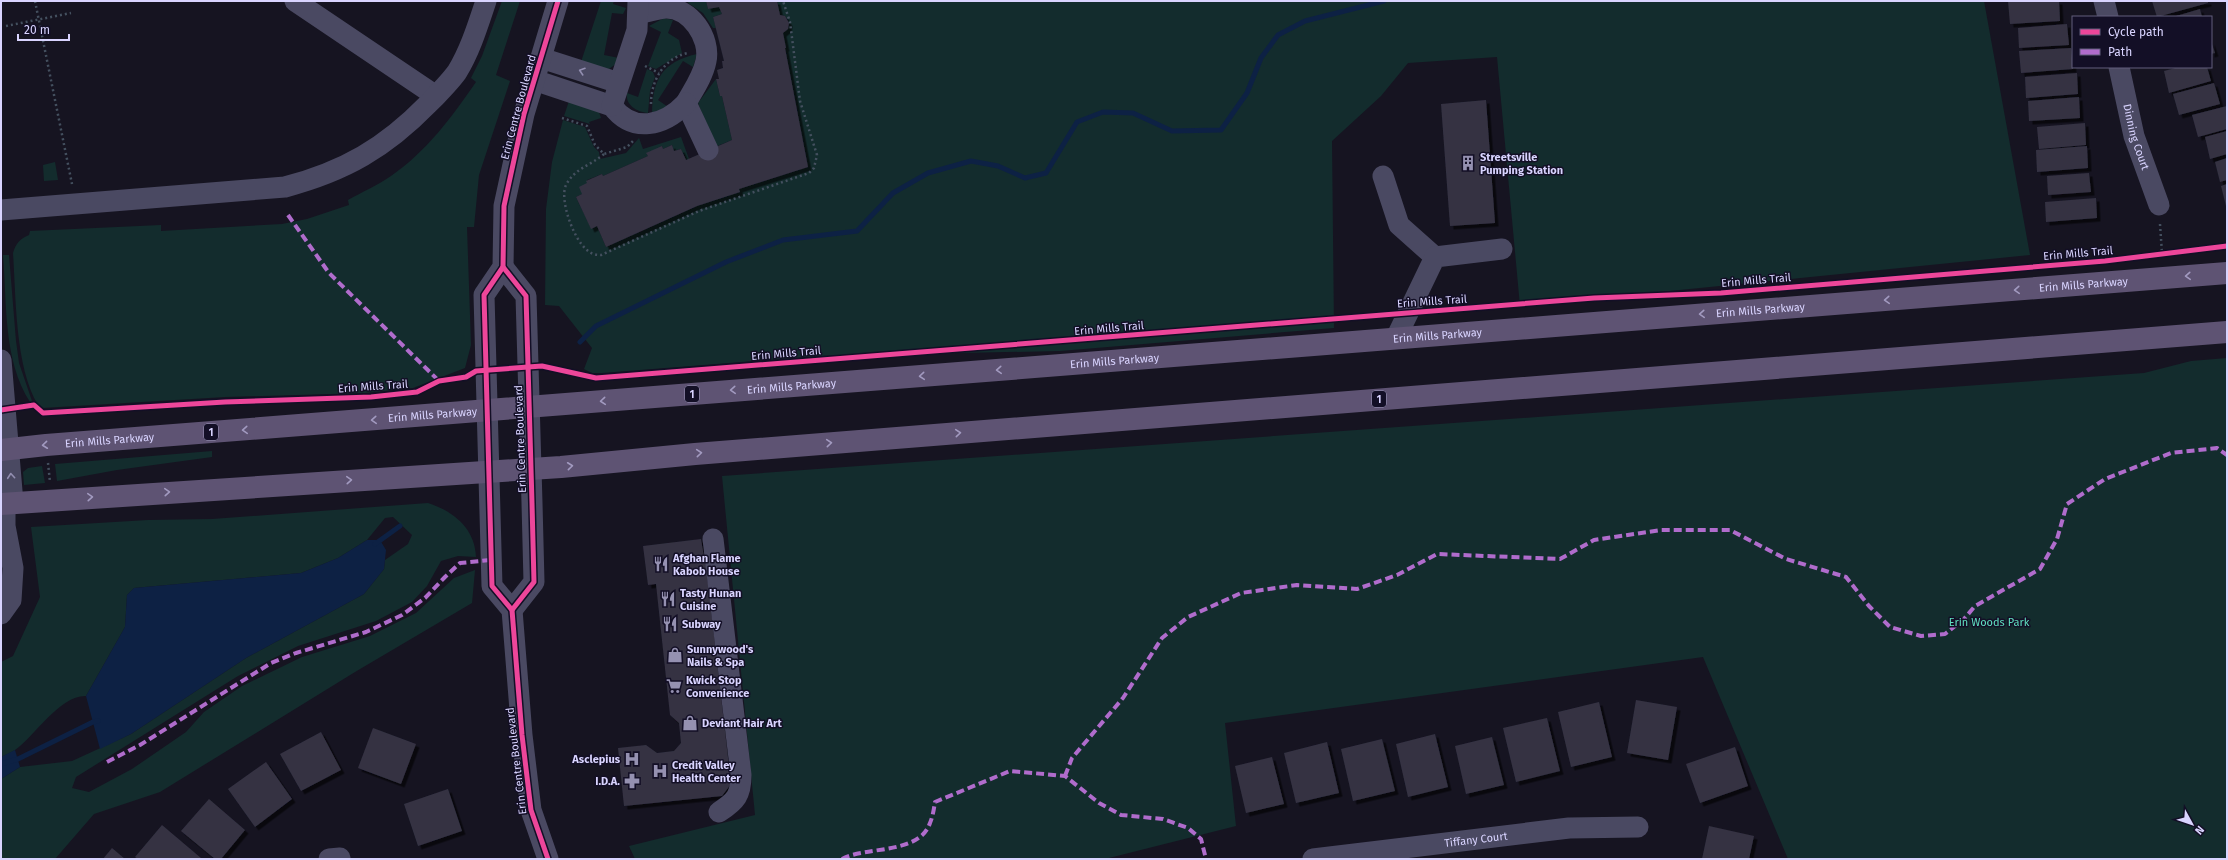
<svg xmlns="http://www.w3.org/2000/svg" width="2228" height="860" viewBox="0 0 2228 860" font-family="'Fira Sans',sans-serif">
	<defs>
		<filter id="shadow"><feDropShadow dx="3.5" dy="3.5" stdDeviation="0" flood-color="#0009"/></filter>
	</defs>
	<rect width="100%" height="100%" fill="#161421"/>
	<!-- green -->
	<g fill="#132c2d">
		<path d="M 502,1 L 520,1 L 496,75 L 510,81 L 479,175 L 474,227 L 467,227 L 471,345 L 465,368 L 413,388 L 365,393 L 225,397 L 42,408 L 38,405 C 15,367 16,297 13,253 C 16,243 20,239 29,235 L 30,231 L 161,225 L 161,231 L 282,224 L 307,219 L 349,205 L 348,200 C 362,192 378,185 391,176 C 426,152 452,117 476,82 L 471,78 L 482,56 Z"/>
		<path d="M 601,1 L 614,1 L 613,4 L 626,8 L 623,14 L 612,13 L 604,55 L 619,58 L 617,63 L 609,69 L 580,65 Z"/>
		<path d="M 689,1 L 706,1 L 708,9 L 719,7 L 722,14 L 713,17 L 716,28 L 713,28 L 703,13 L 688,3 Z"/>
		<path d="M 777,1 L 1984,1 L 2030,255 L 1520,306 L 1497,57 L 1408,63 L 1381,96 L 1332,141 L 1334,328 L 1060,351 L 819,356 L 602,373 L 592,373 L 584,369 L 592,348 L 559,306 L 545,305 L 546,209 L 552,162 L 563,120 L 585,127 L 594,147 L 599,152 L 600,159 L 626,153 L 639,138 L 643,149 L 681,137 L 689,159 L 686,160 L 681,149 L 674,151 L 672,145 L 663,149 L 662,146 L 647,154 L 648,156 L 603,176 L 602,174 L 587,180 L 587,183 L 582,194 L 576,197 L 591,228 L 597,226 L 606,247 L 697,206 L 739,192 L 739,189 L 808,167 L 785,48 L 786,48 L 783,33 L 788,29 L 789,23 L 785,16 L 780,15 Z"/>
		<path d="M 664,18 L 673,20 L 668,33 L 679,40 L 682,53 L 656,69 L 648,66 L 661,32 L 649,26 Z"/>
		<path d="M 697,54 L 693,67 L 683,61 L 658,100 L 668,107 L 652,113 C 653,79 662,62 697,54 Z"/>
		<path d="M 647,69 L 653,72 L 655,77 L 650,91 L 648,113 C 637,112 625,105 627,93 L 638,97 Z"/>
		<path d="M 716,79 L 720,96 L 722,96 L 732,140 L 715,147 L 698,103 Z"/>
		<path d="M 569,101 L 599,112 L 601,118 L 589,122 L 590,124 L 564,116 Z"/>
		<path d="M 55,162 L 58,180 L 44,181 L 43,165 Z"/>
		<path d="M 3,255 L 9,255 L 16,341 L 19,363 L 32,401 L 30,402 C 3,360 7,303 3,255 Z"/>
		<path d="M 2227,358 L 2227,859 L 1788,859 L 1703,657 L 1225,723 L 1236,826 L 1105,859 L 635,859 L 629,846 L 755,815 L 722,476 L 2144,373 L 2191,361 Z"/>
		<path d="M 212,451 L 212,457 L 117,470 L 57,481 L 55,464 Z"/>
		<path d="M 42,466 L 45,483 L 24,485 L 23,472 L 28,468 Z"/>
		<path d="M 428,503 C 453,511 475,528 476,557 L 458,556 L 441,561 L 427,586 L 412,602 L 376,621 L 298,646 L 238,676 L 76,777 L 72,788 L 89,792 L 132,769 L 186,732 L 204,712 L 242,686 L 302,657 L 370,636 L 416,613 L 454,578 L 475,570 L 472,603 L 355,672 L 160,792 L 94,814 L 55,859 L 1,859 L 1,779 L 20,767 L 72,761 L 131,734 L 246,658 L 364,594 L 384,569 L 385,560 L 408,544 L 412,535 L 393,517 L 385,518 L 367,540 L 338,558 L 301,573 L 134,588 L 127,595 L 125,627 L 86,696 C 60,695 35,736 15,750 C 11,753 5,755 1,757 L 1,662 L 13,656 L 40,597 L 31,527 L 148,520 L 212,519 Z"/>
	</g>
	<!-- water -->
	<g fill="#0d2144">
		<path d="M 367,540 L 380,540 L 386,550 L 384,569 L 364,594 L 246,658 L 131,734 L 100,749 L 86,696 L 125,627 L 127,595 L 134,588 L 301,573 L 338,558 Z"/>
		<path d="M 15,750 L 20,767 L 1,779 L 1,757 Z"/>
	</g>
	<g fill="none" stroke-linecap="round" stroke-linejoin="round">
		<!-- stream -->
		<g stroke="#0d2144" stroke-width="5">
			<path d="M 580,342 L 596,326 L 726,262 L 783,240 L 857,231 L 893,193 L 928,173 L 971,161 L 998,166 L 1025,178 L 1046,173 L 1077,122 L 1103,112 L 1133,113 L 1172,131 L 1221,130 L 1247,93 L 1261,58 L 1278,35 L 1305,21 L 1384,1"/>
			<path d="M 375,544 L 400,526"/>
			<path d="M 1,764 L 18,759 L 93,722 L 98,721"/>
		</g>
	</g>
	<!-- building -->
	<g fill="#343243" filter="url(#shadow)">
		<path d="M 706,1 L 777,1 L 780,15 L 785,16 L 789,23 L 788,29 L 783,33 L 786,48 L 785,48 L 808,167 L 739,189 L 740,192 L 697,206 L 606,247 L 597,226 L 591,229 L 576,197 L 582,194 L 579,187 L 587,183 L 586,181 L 602,174 L 603,176 L 648,156 L 646,153 L 662,146 L 663,149 L 672,145 L 674,151 L 681,149 L 686,160 L 732,140 L 722,96 L 720,96 L 716,79 L 719,79 L 717,70 L 723,68 L 722,61 L 724,61 L 713,17 L 722,14 L 719,7 L 708,9 Z"/>
		<path d="M 2008,1 L 2059,1 L 2060,21 L 2010,24 Z"/>
		<path d="M 2152,1 L 2208,1 L 2208,3 L 2157,17 Z"/>
		<path d="M 2200,9 L 2202,17 L 2173,17 Z"/>
		<path d="M 2067,24 L 2069,45 L 2019,48 L 2018,28 Z"/>
		<path d="M 2211,41 L 2215,53 L 2211,54 Z"/>
		<path d="M 2071,48 L 2073,69 L 2021,73 L 2019,51 Z"/>
		<path d="M 2179,67 L 2207,67 L 2211,81 L 2169,93 L 2164,71 Z"/>
		<path d="M 2077,73 L 2078,94 L 2026,98 L 2025,77 Z"/>
		<path d="M 2214,83 L 2220,104 L 2179,115 L 2173,94 Z"/>
		<path d="M 2079,97 L 2080,118 L 2029,121 L 2028,101 Z"/>
		<path d="M 1486,100 L 1495,223 L 1450,226 L 1441,104 Z"/>
		<path d="M 2227,106 L 2227,129 L 2198,137 L 2192,115 Z"/>
		<path d="M 2085,123 L 2086,145 L 2039,149 L 2037,127 Z"/>
		<path d="M 2227,131 L 2227,154 L 2210,159 L 2205,137 Z"/>
		<path d="M 2087,146 L 2088,168 L 2037,172 L 2036,150 Z"/>
		<path d="M 2227,158 L 2227,180 L 2220,182 L 2215,162 Z"/>
		<path d="M 2089,173 L 2091,192 L 2048,195 L 2047,176 Z"/>
		<path d="M 2227,184 L 2227,206 L 2226,206 L 2221,186 Z"/>
		<path d="M 2096,198 L 2097,218 L 2046,222 L 2045,202 Z"/>
		<path d="M 701,539 L 704,557 L 705,557 L 731,784 L 722,796 L 624,806 L 618,748 L 646,745 L 657,753 L 674,751 L 681,743 L 679,723 L 670,715 L 656,584 L 648,585 L 643,546 Z"/>
		<path d="M 1636,700 L 1677,707 L 1668,760 L 1627,753 Z"/>
		<path d="M 1599,702 L 1612,757 L 1571,767 L 1558,712 Z"/>
		<path d="M 1547,718 L 1560,771 L 1516,782 L 1503,728 Z"/>
		<path d="M 373,728 L 416,744 L 401,784 L 358,768 Z"/>
		<path d="M 321,732 L 341,770 L 301,791 L 280,754 Z"/>
		<path d="M 1435,734 L 1448,787 L 1408,797 L 1396,744 Z"/>
		<path d="M 1492,737 L 1504,785 L 1466,794 L 1455,746 Z"/>
		<path d="M 1382,739 L 1395,791 L 1353,801 L 1341,749 Z"/>
		<path d="M 1327,742 L 1339,793 L 1296,803 L 1284,753 Z"/>
		<path d="M 1735,747 L 1748,786 L 1700,803 L 1686,764 Z"/>
		<path d="M 1272,757 L 1284,804 L 1246,813 L 1235,766 Z"/>
		<path d="M 266,762 L 292,799 L 255,827 L 228,789 Z"/>
		<path d="M 448,789 L 462,831 L 418,846 L 404,804 Z"/>
		<path d="M 209,799 L 245,830 L 221,859 L 215,859 L 181,831 Z"/>
		<path d="M 162,825 L 201,858 L 200,859 L 138,859 L 135,857 Z"/>
		<path d="M 1709,826 L 1754,836 L 1749,859 L 1702,859 Z"/>
		<path d="M 112,848 L 125,859 L 103,859 Z"/>
	</g>
	<g fill="none" stroke-linecap="round" stroke-linejoin="round">
		<!-- path -->
		<g stroke="#44505f" stroke-width="2.5" stroke-dasharray="2 3" stroke-linecap="butt">
			<path d="M 35,1 L 72,184"/>
			<path d="M 6,26 L 71,13"/>
			<path d="M 645,66 L 659,73"/>
			<path d="M 651,104 C 651,80 664,58 688,53"/>
			<path d="M 562,118 L 587,126 L 595,145 L 604,154 L 627,147 L 633,141"/>
			<path d="M 604,154 C 590,166 575,168 566,185 C 559,200 574,240 587,250 C 591,254 596,255 601,255 L 699,211 L 809,173 L 814,168 L 817,155 L 800,101 L 790,22 L 783,1"/>
			<path d="M 2160,224 L 2162,253"/>
			<path d="M 48,463 L 50,482"/>
		</g>
		<!-- minor -->
		<g stroke="#4a4962" stroke-width="21">
			<path d="M 295,1 L 436,96"/>
			<path d="M 2104,1 L 2108,17"/>
			<path d="M 638,14 C 646,12 656,9 665,8 C 690,7 711,38 706,61 C 703,76 694,89 686,103 L 708,150"/>
			<path d="M 541,58 L 619,83"/>
			<path id="s1" d="M 2119,67 L 2134,136 L 2159,205"/>
			<path d="M 534,80 L 612,106 C 633,134 664,126 686,103"/>
			<path d="M 612,106 L 637,30 L 638,1"/>
			<path d="M 1383,176 L 1399,225 L 1435,257"/>
			<path d="M 1,210 L 285,187 C 345,171 385,148 428,104 C 438,94 449,83 457,72 C 470,51 478,25 486,1"/>
			<path d="M 503,267 L 526,296 L 532,503 L 534,582 L 512,610"/>
			<path d="M 1396,338 L 1435,257 L 1502,249"/>
			<path d="M 1,360 L 13,503"/>
			<path d="M 713,539 L 741,775 C 741,795 736,801 719,812"/>
			<path d="M 1,614 L 11,600 L 13,568 L 5,526 L 5,504"/>
			<path d="M 329,859 L 340,858"/>
			<path d="M 548,859 L 531,810 L 522,735 L 512,610 L 492,586 L 484,295 L 503,267 L 504,206 L 524,114 L 558,1"/>
			<path id="s2" d="M 1313,859 L 1569,828 L 1638,827"/>
		</g>
		<!-- major -->
		<g stroke="#5e5373" stroke-width="22">
			<path id="s3" d="M 1,450 L 46,445 L 2227,273"/>
			<path d="M 1,504 L 561,467 L 695,454 L 2227,332"/>
		</g>
		<!-- quiet -->
		<g stroke="#b06ccc" stroke-width="4" stroke-dasharray="8 4" stroke-linecap="butt">
			<path d="M 288,215 L 329,273 L 439,381"/>
			<path d="M 107,762 L 140,745 L 271,663 L 296,653 L 366,632 L 402,615 L 425,598 L 445,577 L 460,563 L 491,560"/>
			<path d="M 1065,776 L 1072,758 L 1123,698 L 1162,638 L 1188,617 L 1241,593 L 1297,585 L 1357,589 L 1397,575 L 1437,554 L 1560,559 L 1594,540 L 1661,530 L 1730,530 L 1786,559 L 1846,577 L 1869,606 L 1890,627 L 1921,636 L 1945,634 L 1964,619 L 1975,606 L 2040,569 L 2057,539 L 2067,504 L 2105,479 L 2171,453 L 2217,448 L 2227,455"/>
			<path d="M 842,859 C 865,846 919,855 930,823 C 933,816 934,808 935,802 L 1010,771 L 1065,776 L 1099,803 L 1121,815 L 1163,819 L 1188,828 L 1201,839 L 1206,859"/>
		</g>
		<defs>
			<g id="cycleway">
				<path d="M 503,267 L 526,296 L 532,503 L 534,582 L 512,610"/>
				<path d="M 1,410 L 34,405 L 43,413 L 225,402 L 371,397 L 417,392 L 439,381 L 466,377 L 476,371 L 528,367 L 542,366 L 596,378 L 1594,298 L 1721,293 L 2105,261 L 2227,246"/>
				<path d="M 548,859 L 531,810 L 522,735 L 512,610 L 492,586 L 484,295 L 503,267 L 504,206 L 524,114 L 558,1"/>
			</g>
		</defs>
		<!-- cycleway casing -->
		<use href="#cycleway" stroke="#130f26" stroke-width="8"/>
		<!-- cycleway -->
		<use href="#cycleway" stroke="#ed469a" stroke-width="5"/>
	</g>
	<!-- one-way arrows -->
	<defs><path id="oneway-chevron" d="M-2-3.5L2.5 0L-2 3.5" fill="none" stroke-width="1.6" stroke-linecap="round" stroke-linejoin="round"/></defs>
	<g stroke="#928eb0">
		<use href="#oneway-chevron" transform="translate(582 71) rotate(-162)"/>
		<use href="#oneway-chevron" transform="translate(11 476) rotate(-95)"/>
	</g>
	<g stroke="#a29ac0">
		<use href="#oneway-chevron" transform="translate(2188 276) rotate(176)"/>
		<use href="#oneway-chevron" transform="translate(2017 290) rotate(176)"/>
		<use href="#oneway-chevron" transform="translate(1887 300) rotate(176)"/>
		<use href="#oneway-chevron" transform="translate(1702 314) rotate(176)"/>
		<use href="#oneway-chevron" transform="translate(999 370) rotate(176)"/>
		<use href="#oneway-chevron" transform="translate(922 376) rotate(175)"/>
		<use href="#oneway-chevron" transform="translate(733 390) rotate(176)"/>
		<use href="#oneway-chevron" transform="translate(603 401) rotate(175)"/>
		<use href="#oneway-chevron" transform="translate(374 420) rotate(176)"/>
		<use href="#oneway-chevron" transform="translate(245 430) rotate(176)"/>
		<use href="#oneway-chevron" transform="translate(958 433) rotate(-5)"/>
		<use href="#oneway-chevron" transform="translate(829 443) rotate(-5)"/>
		<use href="#oneway-chevron" transform="translate(45 445) rotate(174)"/>
		<use href="#oneway-chevron" transform="translate(699 453) rotate(-5)"/>
		<use href="#oneway-chevron" transform="translate(570 466) rotate(-6)"/>
		<use href="#oneway-chevron" transform="translate(349 480) rotate(-4)"/>
		<use href="#oneway-chevron" transform="translate(167 492) rotate(-4)"/>
		<use href="#oneway-chevron" transform="translate(90 497) rotate(-4)"/>
	</g>
	<!-- icons -->
	<defs>
		<symbol id="building-bare" viewBox="-9 -9 18 18"><path d="M-4-6H4V6H1V3H-1V6H-4ZM-2.5-4.3h1.7v1.8h-1.7ZM.8-4.3h1.7v1.8H.8ZM-2.5-1h1.7V.8h-1.7ZM.8-1h1.7V.8H.8Z" fill="#9591b1" stroke="#130f26" stroke-width="2.5" paint-order="stroke"/></symbol>
		<symbol id="restaurant-bare" viewBox="-9 -9 18 18"><path d="M-5-6h1v4h1v-4h1v4h1v-4h1v5L-1.5 .5V6h-2V.5L-5-1ZM5-6V6H3V1.5H1.5Q1.5-4 5-6Z" fill="#9591b1" stroke="#130f26" stroke-width="2.5" paint-order="stroke"/></symbol>
		<symbol id="shop-bare" viewBox="-9 -9 18 18"><path d="M-5-2.5h2.3a2.7 3.5 0 0 1 5.4 0H5L5.5 6h-11ZM-1.5-2.5h3a1.5 2.3 0 0 0-3 0Z" fill="#9591b1" stroke="#130f26" stroke-width="2.5" paint-order="stroke"/></symbol>
		<symbol id="supermarket-bare" viewBox="-9 -9 18 18"><path d="M-6-5.5h2.5l.6 2H6L4.5 2H-2.5L-4.4-4H-6ZM-1.5 3.2a1.3 1.3 0 1 0 .1 0ZM3 3.2a1.3 1.3 0 1 0 .1 0Z" fill="#9591b1" stroke="#130f26" stroke-width="2.5" paint-order="stroke"/></symbol>
		<symbol id="hospital-bare" viewBox="-9 -9 18 18"><path d="M-5-5h3v3.5h4V-5h3V5h-3V1.5h-4V5h-3Z" fill="#9591b1" stroke="#130f26" stroke-width="2.5" paint-order="stroke"/></symbol>
		<symbol id="pharmacy-bare" viewBox="-9 -9 18 18"><path d="M-2-6h4v4h4v4h-4v4h-4v-4h-4v-4h4Z" fill="#9591b1" stroke="#130f26" stroke-width="2.5" paint-order="stroke"/></symbol>
	</defs>
	<g fill-rule="evenodd">
		<use href="#building-bare" x="1457" y="152" width="22" height="22"/>
		<use href="#restaurant-bare" x="650" y="553" width="22" height="22"/>
		<use href="#restaurant-bare" x="657" y="588" width="22" height="22"/>
		<use href="#restaurant-bare" x="659" y="613" width="22" height="22"/>
		<use href="#shop-bare" x="664" y="644" width="22" height="22"/>
		<use href="#supermarket-bare" x="663" y="675" width="22" height="22"/>
		<use href="#shop-bare" x="679" y="712" width="22" height="22"/>
		<use href="#hospital-bare" x="621" y="748" width="22" height="22"/>
		<use href="#hospital-bare" x="649" y="760" width="22" height="22"/>
		<use href="#pharmacy-bare" x="621" y="770" width="22" height="22"/>
	</g>
	<g text-anchor="middle" stroke-width="3" stroke-linejoin="round" paint-order="stroke">
		<!-- shield labels -->
		<g fill="#130f26" stroke="#9e99be" stroke-width="1">
			<rect x="685" y="386" width="14" height="16" rx="3"/>
			<rect x="1372" y="391" width="14" height="16" rx="3"/>
			<rect x="204" y="424" width="14" height="16" rx="3"/>
		</g>
		<g font-size="10" font-weight="bold" fill="#d9d4ff">
			<text x="692" y="398">1</text>
			<text x="1379" y="403">1</text>
			<text x="211" y="436">1</text>
		</g>
		<!-- street labels -->
		<g font-size="11" fill="#d9d4ff" stroke="#130f26">
			<text transform="translate(518 107) rotate(-75)" y="4">Erin Centre Boulevard</text>
			<text dy="4" stroke="none"><textPath href="#s1" startOffset="72">Dinning Court</textPath></text>
			<text transform="translate(2078 253) rotate(-5)" y="4">Erin Mills Trail</text>
			<text transform="translate(1756 280) rotate(-5)" y="4">Erin Mills Trail</text>
			<text dy="4" stroke="none"><textPath href="#s3" startOffset="2089">Erin Mills Parkway</textPath></text>
			<text transform="translate(1432 301) rotate(-4)" y="4">Erin Mills Trail</text>
			<text dy="4" stroke="none"><textPath href="#s3" startOffset="1765">Erin Mills Parkway</textPath></text>
			<text transform="translate(1109 328) rotate(-5)" y="4">Erin Mills Trail</text>
			<text dy="4" stroke="none"><textPath href="#s3" startOffset="1441">Erin Mills Parkway</textPath></text>
			<text transform="translate(786 353) rotate(-5)" y="4">Erin Mills Trail</text>
			<text dy="4" stroke="none"><textPath href="#s3" startOffset="1117">Erin Mills Parkway</textPath></text>
			<text transform="translate(373 386) rotate(-4)" y="4">Erin Mills Trail</text>
			<text dy="4" stroke="none"><textPath href="#s3" startOffset="793">Erin Mills Parkway</textPath></text>
			<text dy="4" stroke="none"><textPath href="#s3" startOffset="433">Erin Mills Parkway</textPath></text>
			<text transform="translate(520 439) rotate(-92)" y="4">Erin Centre Boulevard</text>
			<text dy="4" stroke="none"><textPath href="#s3" startOffset="109">Erin Mills Parkway</textPath></text>
			<text transform="translate(516 761) rotate(-97)" y="4">Erin Centre Boulevard</text>
			<text dy="4" stroke="none"><textPath href="#s2" startOffset="164">Tiffany Court</textPath></text>
		</g>
		<!-- poi labels -->
		<g font-size="11" font-weight="bold" fill="#d9d4ff" stroke="#130f26" text-anchor="start">
			<text x="1480" y="161">Streetsville<tspan x="1480" dy="13">Pumping Station</tspan></text>
			<text x="673" y="562">Afghan Flame<tspan x="673" dy="13">Kabob House</tspan></text>
			<text x="680" y="597">Tasty Hunan<tspan x="680" dy="13">Cuisine</tspan></text>
			<text x="682" y="628">Subway</text>
			<text x="687" y="653">Sunnywood's<tspan x="687" dy="13">Nails &amp; Spa</tspan></text>
			<text x="686" y="684">Kwick Stop<tspan x="686" dy="13">Convenience</tspan></text>
			<text x="702" y="727">Deviant Hair Art</text>
			<text x="620" y="763" text-anchor="end">Asclepius</text>
			<text x="672" y="769">Credit Valley<tspan x="672" dy="13">Health Center</tspan></text>
			<text x="620" y="785" text-anchor="end">I.D.A.</text>
		</g>
		<!-- park labels -->
		<g font-size="11" fill="#5fe0c0" stroke="#130f26">
			<text x="1989" y="626">Erin Woods Park</text>
		</g>
	</g>
	<!-- border -->
	<rect width="2228" height="860" fill="none" stroke="#d9d4ff" stroke-width="4"/>
	<!-- legend -->
	<rect x="2072" y="16" width="140" height="52" fill="#130f26" stroke="#625e7d"/>
	<rect x="2080" y="29" width="20" height="6" fill="#ed469a" stroke="#625e7d"/>
	<text x="2108" y="36" font-size="12" fill="#d9d4ff">Cycle path</text>
	<rect x="2080" y="49" width="20" height="6" fill="#b06ccc" stroke="#625e7d"/>
	<text x="2108" y="56" font-size="12" fill="#d9d4ff">Path</text>
	<!-- north arrow -->
	<g transform="translate(2192 824) rotate(130)" stroke="#130f26" stroke-width="3" paint-order="stroke">
	<path d="M0-3L7 15L0 10L-7 15Z" fill="#d9d4ff"/>
	<text y="-6" font-size="11" font-weight="bold" text-anchor="middle" fill="#d9d4ff">N</text>
	</g>
	<!-- scale -->
	<path d="M18 34v6h51v-6" fill="none" stroke="#d9d4ff" stroke-width="2"/>
	<text x="24" y="34" font-size="12" fill="#d9d4ff" stroke="#130f26" stroke-width="3" paint-order="stroke">20 m</text>
</svg>
